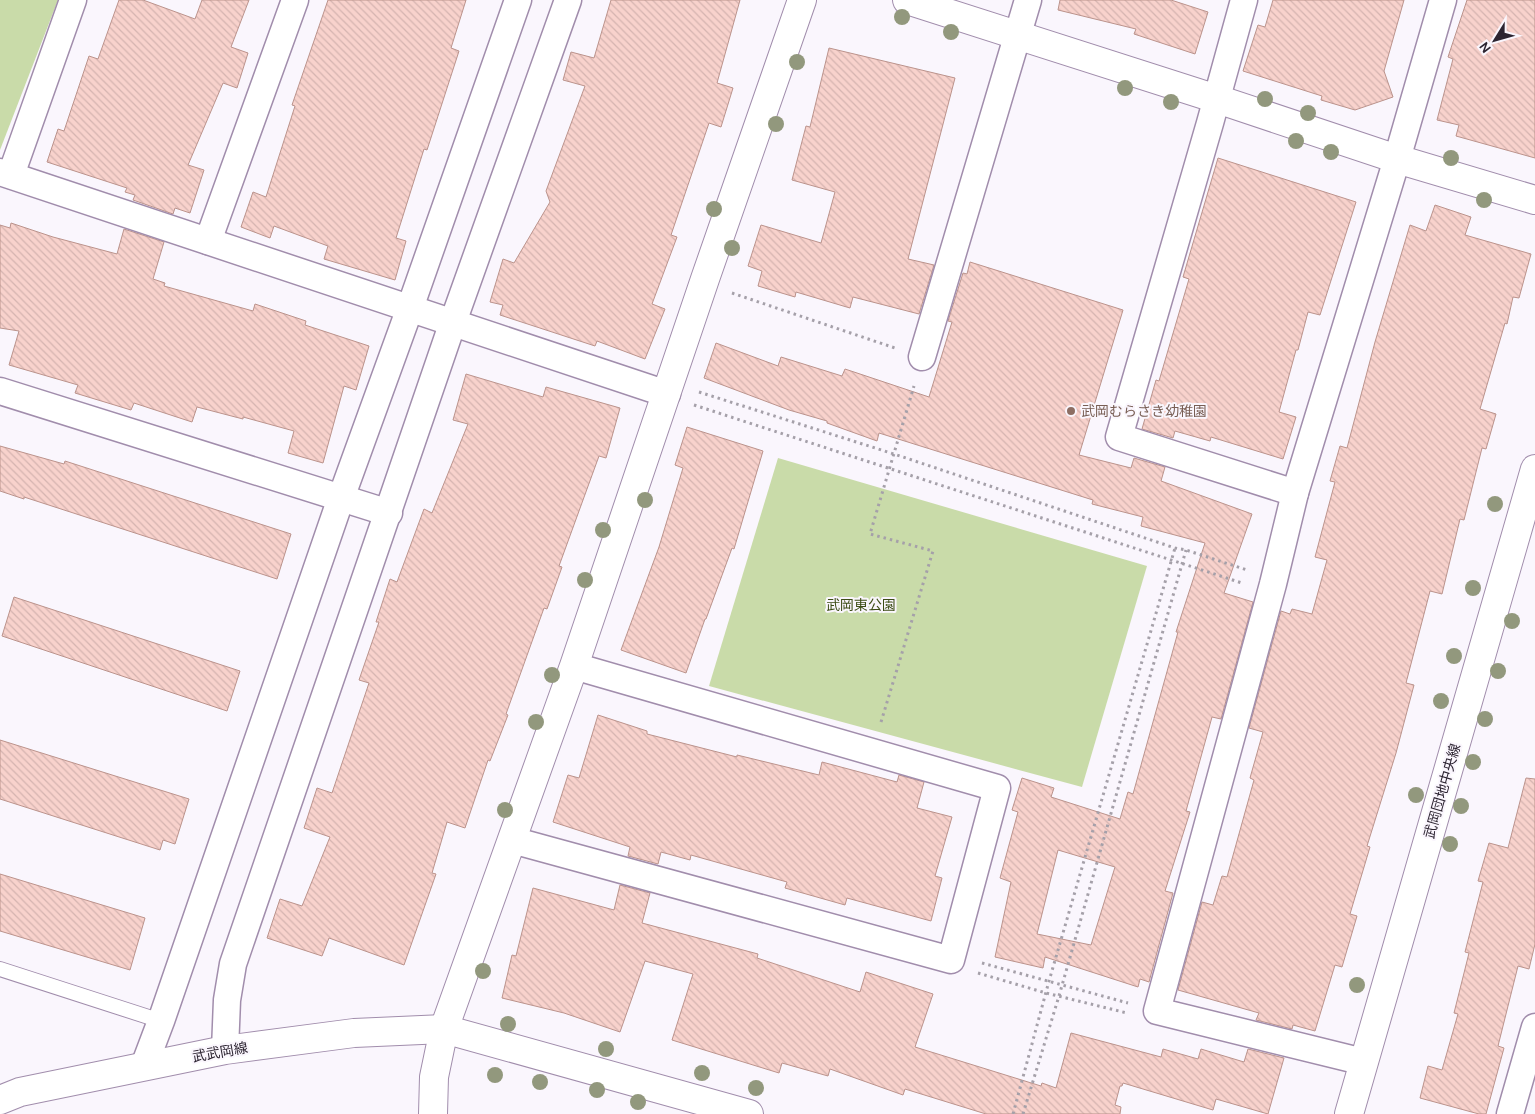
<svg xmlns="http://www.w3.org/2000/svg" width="1535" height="1114" viewBox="0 0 1535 1114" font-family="Karla,'Noto Sans JP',sans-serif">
	<defs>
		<pattern id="building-back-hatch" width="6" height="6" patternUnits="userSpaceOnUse" patternTransform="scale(1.25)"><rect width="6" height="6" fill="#f8d2cc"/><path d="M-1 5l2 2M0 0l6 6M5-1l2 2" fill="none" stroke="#d5b4b0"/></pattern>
	</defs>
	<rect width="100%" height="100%" fill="#faf6fd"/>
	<!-- green -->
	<g fill="#c9dba9">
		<path d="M 0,0 L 58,0 L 0,150 Z"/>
		<path d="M 778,458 L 1147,566 L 1082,787 L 709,686 Z"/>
	</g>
	<!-- building -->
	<g fill="url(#building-back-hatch)" stroke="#bb938c" fill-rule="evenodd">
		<path d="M 119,0 L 143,0 L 195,19 L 202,0 L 249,0 L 231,47 L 248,53 L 237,88 L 223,83 L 188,165 L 204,170 L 190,213 L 175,208 L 173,214 L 133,200 L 135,195 L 125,192 L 127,188 L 47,162 L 58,129 L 64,131 L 89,56 L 98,59 Z"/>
		<path d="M 328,0 L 466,0 L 451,48 L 459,51 L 427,150 L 424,149 L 396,238 L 406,241 L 395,280 L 324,259 L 328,246 L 274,226 L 270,238 L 241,227 L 253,192 L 266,197 L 295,106 L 292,105 Z"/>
		<path d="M 611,0 L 740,0 L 717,83 L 733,88 L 721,127 L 709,123 L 671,235 L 677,237 L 652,304 L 665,309 L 645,359 L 597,341 L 595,346 L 500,315 L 503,305 L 490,302 L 503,259 L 514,263 L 550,202 L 546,191 L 585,86 L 563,80 L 571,52 L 594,58 Z"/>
		<path d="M 1060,0 L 1171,0 L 1208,12 L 1195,54 L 1134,34 L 1136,29 L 1058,10 Z"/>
		<path d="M 1273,0 L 1404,0 L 1384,71 L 1393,97 L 1355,110 L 1321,100 L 1322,96 L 1243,71 L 1258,25 L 1265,27 Z"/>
		<path d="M 1467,0 L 1535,0 L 1535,158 L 1456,136 L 1459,125 L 1437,120 L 1453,59 L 1448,57 Z"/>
		<path d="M 829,48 L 955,78 L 908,259 L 934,265 L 919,314 L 853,297 L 850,308 L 796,292 L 795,297 L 758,286 L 762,271 L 748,266 L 761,225 L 821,243 L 835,192 L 792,180 L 806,126 L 810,127 Z"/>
		<path d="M 1218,158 L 1356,202 L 1320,315 L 1308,312 L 1298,350 L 1296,350 L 1279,412 L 1296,417 L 1283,459 L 1211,437 L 1210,441 L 1175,431 L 1173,438 L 1142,429 L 1156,380 L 1159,381 L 1189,279 L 1183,277 Z"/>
		<path d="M 1435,205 L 1471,217 L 1465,235 L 1531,254 L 1519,298 L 1513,297 L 1507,324 L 1505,323 L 1480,409 L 1496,414 L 1486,449 L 1482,448 L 1464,520 L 1460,519 L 1442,594 L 1430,591 L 1406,683 L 1414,685 L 1396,753 L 1367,846 L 1370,847 L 1350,914 L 1357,916 L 1342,967 L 1335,965 L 1315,1031 L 1293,1025 L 1292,1029 L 1256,1020 L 1259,1013 L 1178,990 L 1202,902 L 1213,905 L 1222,876 L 1227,877 L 1254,780 L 1250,778 L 1263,732 L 1249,728 L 1281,611 L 1290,614 L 1292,609 L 1312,614 L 1327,560 L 1315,557 L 1335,482 L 1330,481 L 1340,446 L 1347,448 L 1375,342 L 1410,225 L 1426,231 Z"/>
		<path d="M 11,223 L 53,237 L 117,254 L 124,229 L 164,242 L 153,279 L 165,283 L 164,286 L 253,311 L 255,304 L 306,321 L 305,325 L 369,346 L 356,390 L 344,386 L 323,463 L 288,453 L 294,431 L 243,417 L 243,419 L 197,407 L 192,422 L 134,403 L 131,410 L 75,393 L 78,385 L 9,365 L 19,331 L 0,328 L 0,225 L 10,228 Z"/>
		<path d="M 970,262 L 1123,310 L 1079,455 L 1131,468 L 1134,458 L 1165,467 L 1161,481 L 1252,514 L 1224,593 L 1253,602 L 1221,719 L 1212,717 L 1186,811 L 1190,812 L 1165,891 L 1173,893 L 1149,982 L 1140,979 L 1138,987 L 1045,957 L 1043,968 L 995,957 L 1011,882 L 1000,878 L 1018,812 L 1012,810 L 1022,778 L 1054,788 L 1051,797 L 1120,819 L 1128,792 L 1133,794 L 1178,632 L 1176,632 L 1205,543 L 1141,526 L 1143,517 L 1092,504 L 1093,500 L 879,433 L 877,441 L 827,423 L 827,421 L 789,410 L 704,378 L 716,343 L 778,366 L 781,357 L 842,376 L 845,369 L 929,397 L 952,322 L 948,321 L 963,273 L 967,274 ZM 1058,850 L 1115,867 L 1091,945 L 1037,934 Z"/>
		<path d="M 466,374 L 543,397 L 546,387 L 620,408 L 606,458 L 599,456 L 559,566 L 562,567 L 547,609 L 544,608 L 506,714 L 508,715 L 490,761 L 488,760 L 465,828 L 447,822 L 432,873 L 436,874 L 404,965 L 329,938 L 322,956 L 267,938 L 280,899 L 302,906 L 330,837 L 304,828 L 317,788 L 332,793 L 369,683 L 359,680 L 379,622 L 376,622 L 390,579 L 397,582 L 424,509 L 432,513 L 468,424 L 453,420 Z"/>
		<path d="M 687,427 L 763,451 L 734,549 L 732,548 L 706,619 L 705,619 L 686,673 L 621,650 L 659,547 L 683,468 L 675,465 Z"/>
		<path d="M 0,446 L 64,464 L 65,461 L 291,534 L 277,579 L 24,497 L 24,499 L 0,491 Z"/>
		<path d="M 14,597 L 240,671 L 227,711 L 2,636 Z"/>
		<path d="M 598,715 L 647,731 L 647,734 L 737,757 L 737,755 L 819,775 L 822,762 L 897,782 L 899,775 L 924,782 L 917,808 L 952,817 L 935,876 L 942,878 L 931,921 L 847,898 L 845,905 L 785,888 L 787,882 L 691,855 L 690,860 L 661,852 L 658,864 L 628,856 L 630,847 L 553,822 L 568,775 L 579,778 Z"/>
		<path d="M 0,740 L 189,799 L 175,844 L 163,840 L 160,850 L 0,799 Z"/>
		<path d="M 1526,778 L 1535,779 L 1535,944 L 1529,969 L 1518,966 L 1498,1046 L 1504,1048 L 1486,1114 L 1479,1114 L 1420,1098 L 1428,1066 L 1442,1070 L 1458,1014 L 1454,1013 L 1469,953 L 1465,952 L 1483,882 L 1478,881 L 1489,843 L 1508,848 Z"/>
		<path d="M 0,874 L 145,918 L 130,970 L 0,931 Z"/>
		<path d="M 620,885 L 650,893 L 642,923 L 758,954 L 757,958 L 860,992 L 866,972 L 933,994 L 915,1047 L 1041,1086 L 1042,1083 L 1056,1088 L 1071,1033 L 1161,1057 L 1163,1049 L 1198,1059 L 1201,1049 L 1244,1062 L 1248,1049 L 1284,1058 L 1268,1114 L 1216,1099 L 1213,1110 L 1123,1083 L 1122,1086 L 1120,1086 L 1115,1105 L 1121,1107 L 1120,1114 L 986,1114 L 905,1089 L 903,1095 L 830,1069 L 828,1076 L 782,1063 L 779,1073 L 672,1040 L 693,974 L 645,961 L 620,1032 L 564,1013 L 502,998 L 512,955 L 516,956 L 533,888 L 614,910 Z"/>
	</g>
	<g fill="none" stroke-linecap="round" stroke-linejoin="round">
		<defs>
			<path id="service" d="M 0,969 L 161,1021"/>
			<g id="minor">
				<path d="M 1244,0 L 1210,123 L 1119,437 L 1295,493"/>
				<path d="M 0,172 L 667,394"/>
				<path d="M 11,175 L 73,0"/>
				<path d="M 208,241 L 295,0"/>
				<path d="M 922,357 L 1028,0"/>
				<path d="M 0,391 L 389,513"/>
				<path d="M 512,840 L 951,960 L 997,788 L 574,666"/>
				<path d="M 225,1050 L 227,1000 L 233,964 L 453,322 L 568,0"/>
				<path d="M 1364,1062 L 1157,1011 L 1273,584 L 1295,493 L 1397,159 L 1443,0"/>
				<path d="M 144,1066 L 161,1021 L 341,498 L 410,308 L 518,0"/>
				<path d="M 1510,1114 L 1535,1027"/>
			</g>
			<g id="tertiary">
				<path d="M 907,0 L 1217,99 L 1397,159 L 1535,200"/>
				<path d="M 0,1100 L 20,1092 L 225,1050 L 354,1033 L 444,1029 L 749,1114"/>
				<path d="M 433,1114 L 434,1077 L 444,1029 L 574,666 L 705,279 L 802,0"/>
				<path d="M 1349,1114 L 1535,469"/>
			</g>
		</defs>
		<!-- service casing -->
		<use href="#service" stroke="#a18dac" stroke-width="16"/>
		<!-- minor casing -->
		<use href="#minor" stroke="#a18dac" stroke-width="29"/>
		<!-- tertiary casing -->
		<use href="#tertiary" stroke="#a18dac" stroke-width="30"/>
		<!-- path -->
		<g stroke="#a5a0a9" stroke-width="3" stroke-dasharray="2.5 4" stroke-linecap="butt">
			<path d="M 732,293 L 895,348"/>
			<path d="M 699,392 L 894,454 L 1175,548 L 1186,550 L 1247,570"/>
			<path d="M 694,405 L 1242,583"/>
			<path d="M 881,722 L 933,551 L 870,534 L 914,386"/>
			<path d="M 982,963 L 1128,1003"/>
			<path d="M 978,973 L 1046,993 L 1127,1013"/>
			<path d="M 1013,1114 L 1049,981 L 1175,548"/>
			<path d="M 1023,1114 L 1059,996 L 1186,550"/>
		</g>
		<!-- service -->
		<use href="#service" stroke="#fff" stroke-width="14"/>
		<!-- minor -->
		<use href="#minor" stroke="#fff" stroke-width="26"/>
		<!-- tertiary -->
		<use href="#tertiary" stroke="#fff" stroke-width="28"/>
	</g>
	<!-- trees -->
	<g fill="#92987d">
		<circle cx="902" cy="17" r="8"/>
		<circle cx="951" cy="32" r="8"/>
		<circle cx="797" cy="62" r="8"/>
		<circle cx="1125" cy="88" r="8"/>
		<circle cx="1265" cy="99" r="8"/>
		<circle cx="1171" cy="102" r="8"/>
		<circle cx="1308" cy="113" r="8"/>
		<circle cx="776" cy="124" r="8"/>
		<circle cx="1296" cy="141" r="8"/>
		<circle cx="1331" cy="152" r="8"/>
		<circle cx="1451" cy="158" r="8"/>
		<circle cx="1484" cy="200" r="8"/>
		<circle cx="714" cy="209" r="8"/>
		<circle cx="732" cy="248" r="8"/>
		<circle cx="645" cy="500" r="8"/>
		<circle cx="1495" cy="504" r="8"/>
		<circle cx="603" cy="530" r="8"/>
		<circle cx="585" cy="580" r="8"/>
		<circle cx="1473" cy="588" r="8"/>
		<circle cx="1512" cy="621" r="8"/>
		<circle cx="1454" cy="656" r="8"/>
		<circle cx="1498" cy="671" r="8"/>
		<circle cx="552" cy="675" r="8"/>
		<circle cx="1441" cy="701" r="8"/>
		<circle cx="1485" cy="719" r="8"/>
		<circle cx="536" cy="722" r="8"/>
		<circle cx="1473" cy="762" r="8"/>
		<circle cx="1416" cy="795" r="8"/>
		<circle cx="1461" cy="806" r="8"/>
		<circle cx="505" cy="810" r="8"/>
		<circle cx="1450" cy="844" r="8"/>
		<circle cx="483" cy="971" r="8"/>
		<circle cx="1357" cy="985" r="8"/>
		<circle cx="508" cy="1024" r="8"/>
		<circle cx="606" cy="1049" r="8"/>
		<circle cx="702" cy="1073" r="8"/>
		<circle cx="495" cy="1075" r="8"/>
		<circle cx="540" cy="1082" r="8"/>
		<circle cx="756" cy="1088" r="8"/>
		<circle cx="597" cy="1090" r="8"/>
		<circle cx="638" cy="1102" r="8"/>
	</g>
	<!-- markers -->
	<circle fill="#8d6e63" stroke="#faf6fd" stroke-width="2" cx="1071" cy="411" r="5"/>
	<g text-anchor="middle" stroke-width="4" stroke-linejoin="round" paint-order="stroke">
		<!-- education labels -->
		<g font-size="14" fill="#785e54" stroke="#faf6fd" text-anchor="start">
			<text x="1081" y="416">武岡むらさき幼稚園</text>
		</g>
		<!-- park labels -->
		<g font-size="14" fill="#3c4c15" stroke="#faf6fd">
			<text x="861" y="610">武岡東公園</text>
		</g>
		<!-- street labels -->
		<g font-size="14" fill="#2c2431" stroke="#faf6fd">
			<text transform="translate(1442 791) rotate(-74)" y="5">武岡団地中央線</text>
			<text transform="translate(220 1052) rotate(-10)" y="5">武武岡線</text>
		</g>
	</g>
	<!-- north arrow -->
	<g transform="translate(1495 40) rotate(233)" stroke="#faf6fd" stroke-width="4" paint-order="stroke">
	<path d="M0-4L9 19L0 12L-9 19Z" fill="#2c2431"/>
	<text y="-8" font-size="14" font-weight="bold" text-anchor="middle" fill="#2c2431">N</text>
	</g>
</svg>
